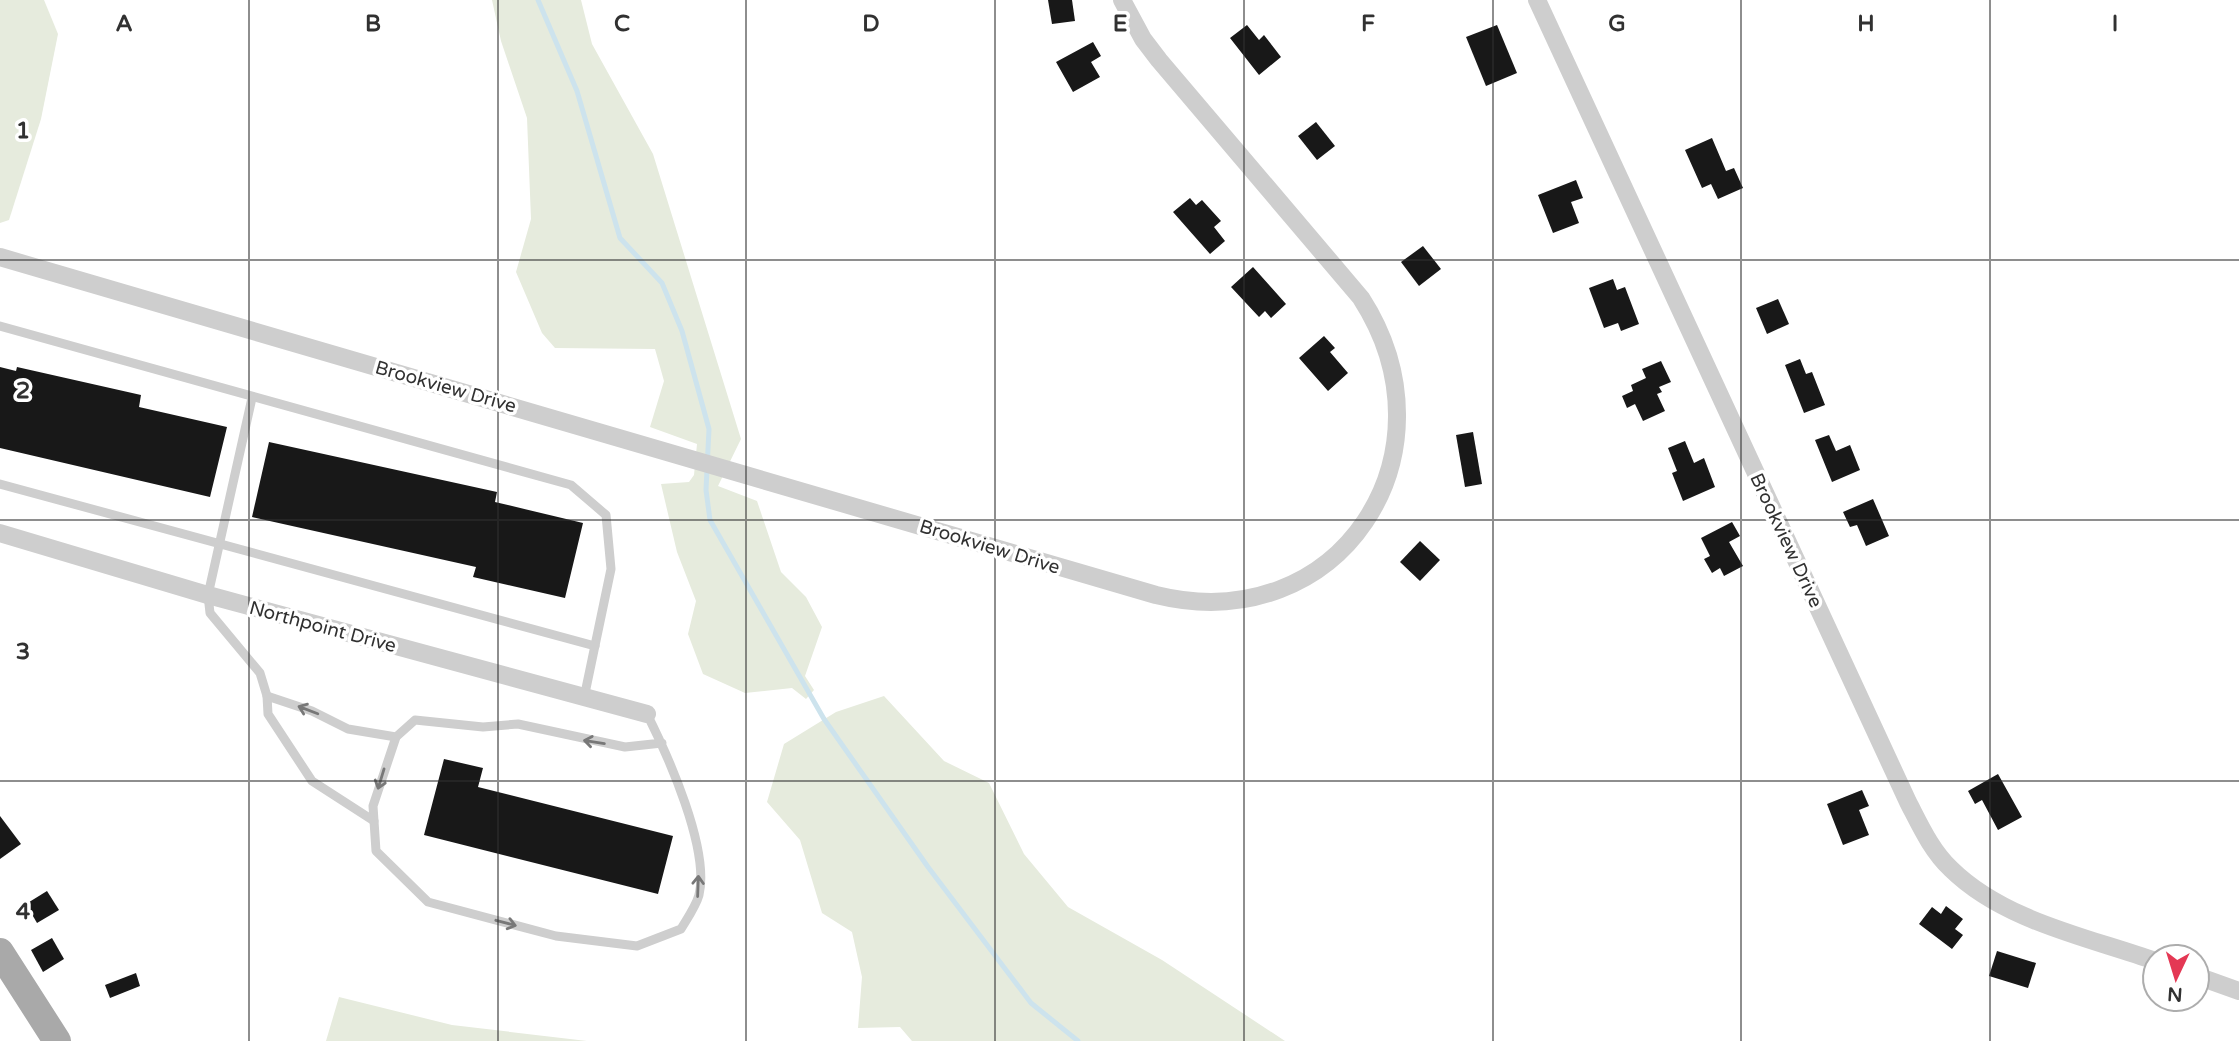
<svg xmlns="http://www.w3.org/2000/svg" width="2239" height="1041" viewBox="0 0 2239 1041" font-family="'Varela Round',sans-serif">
	<rect width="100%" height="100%" fill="#fff"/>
	<!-- green -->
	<g fill="#e6ebdd">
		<path d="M 0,0 L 44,0 L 58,34 L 41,119 L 9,220 L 0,223 Z"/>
		<path d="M 492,0 L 581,0 L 592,44 L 653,154 L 741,439 L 718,486 L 757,501 L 781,572 L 806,597 L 822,627 L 805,676 L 814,690 L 806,699 L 792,688 L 745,693 L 703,674 L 688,634 L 696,601 L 677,552 L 661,484 L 689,482 L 694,475 L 697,444 L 650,427 L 664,381 L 655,349 L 555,348 L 542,333 L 516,272 L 531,219 L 527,118 L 501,41 Z"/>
		<path d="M 884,696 L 944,761 L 989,783 L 1024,854 L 1068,907 L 1162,960 L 1285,1041 L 912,1041 L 900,1027 L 858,1028 L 862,977 L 852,932 L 822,913 L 800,840 L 767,802 L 784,744 L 836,712 Z"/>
		<path d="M 339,997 L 452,1025 L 587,1041 L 326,1041 Z"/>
	</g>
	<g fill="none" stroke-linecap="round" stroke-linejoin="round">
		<!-- stream -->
		<path stroke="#cde3ed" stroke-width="5" d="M 538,0 L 577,91 L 620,238 L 662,283 L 682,331 L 709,429 L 706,490 L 710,520 L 824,719 L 928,867 L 1031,1003 L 1078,1041"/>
	</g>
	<!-- building -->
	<g fill="#181818">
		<path d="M 1048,0 L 1072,0 L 1075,21 L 1052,24 Z"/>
		<path d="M 1247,25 L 1259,40 L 1264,35 L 1281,57 L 1259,75 L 1230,38 Z"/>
		<path d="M 1497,25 L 1517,73 L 1486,86 L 1466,37 Z"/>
		<path d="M 1093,42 L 1101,56 L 1091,62 L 1100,77 L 1073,92 L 1056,62 Z"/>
		<path d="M 1316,122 L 1335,146 L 1317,160 L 1298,136 Z"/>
		<path d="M 1712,138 L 1726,171 L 1734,168 L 1743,188 L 1718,199 L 1711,184 L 1702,188 L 1685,150 Z"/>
		<path d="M 1576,180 L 1583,198 L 1571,202 L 1579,223 L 1553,233 L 1538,195 Z"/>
		<path d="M 1190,198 L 1196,205 L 1202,200 L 1221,221 L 1214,227 L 1225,241 L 1210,254 L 1173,212 Z"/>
		<path d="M 1423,246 L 1441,269 L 1419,286 L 1401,262 Z"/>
		<path d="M 1253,267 L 1286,304 L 1271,318 L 1265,311 L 1259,317 L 1231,287 Z"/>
		<path d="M 1613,279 L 1617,290 L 1625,287 L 1639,324 L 1621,331 L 1618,323 L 1604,328 L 1589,288 Z"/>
		<path d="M 1778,299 L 1789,324 L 1767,334 L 1756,308 Z"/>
		<path d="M 1324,336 L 1335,348 L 1330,352 L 1348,373 L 1328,391 L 1299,358 Z"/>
		<path d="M 1800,359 L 1806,374 L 1812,372 L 1825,405 L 1804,413 L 1785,365 Z"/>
		<path d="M 1661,361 L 1671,382 L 1659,387 L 1662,392 L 1657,394 L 1665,411 L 1643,421 L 1635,404 L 1627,408 L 1622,396 L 1633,391 L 1631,385 L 1646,378 L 1642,369 Z"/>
		<path d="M 0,367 L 16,371 L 17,367 L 141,395 L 139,407 L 227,427 L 210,497 L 0,448 Z"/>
		<path d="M 1473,432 L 1482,484 L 1465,487 L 1456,435 Z"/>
		<path d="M 1829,435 L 1836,451 L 1850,445 L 1860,470 L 1832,482 L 1815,440 Z"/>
		<path d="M 1685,441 L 1694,463 L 1704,458 L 1715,487 L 1683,501 L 1672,473 L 1677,471 L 1668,448 Z"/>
		<path d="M 269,442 L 497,492 L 495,502 L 583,523 L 565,598 L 473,577 L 476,567 L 252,517 Z"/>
		<path d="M 1873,499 L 1889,536 L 1866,546 L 1857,525 L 1850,527 L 1843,512 Z"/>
		<path d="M 1732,522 L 1740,536 L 1729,542 L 1743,566 L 1724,576 L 1720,568 L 1712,573 L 1704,559 L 1710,556 L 1701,538 Z"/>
		<path d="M 1420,541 L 1440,560 L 1420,581 L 1400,562 Z"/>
		<path d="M 444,759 L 483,768 L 478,787 L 673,836 L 658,894 L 424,835 Z"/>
		<path d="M 1998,774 L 2022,817 L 1998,830 L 1982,800 L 1975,804 L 1968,791 Z"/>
		<path d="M 1862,790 L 1869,806 L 1859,810 L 1869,835 L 1843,845 L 1827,804 Z"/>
		<path d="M 0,816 L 21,844 L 0,859 Z"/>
		<path d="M 47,891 L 59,910 L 37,923 L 26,904 Z"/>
		<path d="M 1946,906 L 1963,919 L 1955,929 L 1963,935 L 1952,949 L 1919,924 L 1932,907 L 1941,914 Z"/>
		<path d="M 52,938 L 64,959 L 43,972 L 31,950 Z"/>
		<path d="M 1997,951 L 2036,963 L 2028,988 L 1989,976 Z"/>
		<path d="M 136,973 L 140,986 L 110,998 L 105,985 Z"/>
	</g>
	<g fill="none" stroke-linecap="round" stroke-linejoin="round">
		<!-- service -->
		<g stroke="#cecece" stroke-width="9">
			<path d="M 0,326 L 571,485 L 606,515 L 611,569 L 584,698"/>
			<path d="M 252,398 L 208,595 L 210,613 L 260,673 L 267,696"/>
			<path d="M 0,484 L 595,646"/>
			<path d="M 647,714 C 668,756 710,849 699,895 C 696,906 687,919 681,929 L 637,946 L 556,936 L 428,902 L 376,851 L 373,806 L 396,737 L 415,720 L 483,727 L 518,724 L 625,747 L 662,743"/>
			<path d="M 374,821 L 312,781 L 268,714 L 267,696 L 312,711 L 348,729 L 396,737"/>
		</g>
		<!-- minor -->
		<g stroke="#cecece" stroke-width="18">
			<path d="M 1537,0 L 1908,802 C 1920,825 1931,850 1951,869 C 2004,921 2087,937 2155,961"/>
			<path d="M 0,257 L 1156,595 C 1340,640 1461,453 1361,298 L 1159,60 L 1143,39 L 1122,0"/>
			<path d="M 0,533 L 208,595 L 647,714"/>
			<path d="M 2197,976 L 2239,991"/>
		</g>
		<!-- primary -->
		<path stroke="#a9a9a9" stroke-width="28" d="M 0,952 L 57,1041"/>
	</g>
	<!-- one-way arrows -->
	<defs><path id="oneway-shaft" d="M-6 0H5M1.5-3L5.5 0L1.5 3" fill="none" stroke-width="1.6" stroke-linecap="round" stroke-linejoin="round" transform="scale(1.75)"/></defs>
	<g stroke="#787878">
		<use href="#oneway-shaft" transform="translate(308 710) rotate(-159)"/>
		<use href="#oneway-shaft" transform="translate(594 742) rotate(-171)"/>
		<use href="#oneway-shaft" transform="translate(381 779) rotate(107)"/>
		<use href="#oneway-shaft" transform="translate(698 886) rotate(-88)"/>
		<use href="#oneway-shaft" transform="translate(506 923) rotate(15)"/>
	</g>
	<!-- grid -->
	<path fill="none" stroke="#313131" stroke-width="2" stroke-opacity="0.55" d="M 249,0 L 249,1041M 498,0 L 498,1041M 746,0 L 746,1041M 995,0 L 995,1041M 1244,0 L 1244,1041M 1493,0 L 1493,1041M 1741,0 L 1741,1041M 1990,0 L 1990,1041M 0,260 L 2239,260M 0,520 L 2239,520M 0,781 L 2239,781"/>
	<g text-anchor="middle" stroke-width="7" stroke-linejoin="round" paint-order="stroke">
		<!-- street labels -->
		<g font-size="19" fill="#313131" stroke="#fff">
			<text transform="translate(446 386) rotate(16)" y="7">Brookview Drive</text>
			<text transform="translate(1787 540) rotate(65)" y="7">Brookview Drive</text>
			<text transform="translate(990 546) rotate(17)" y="7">Brookview Drive</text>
			<text transform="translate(323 626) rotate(15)" y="7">Northpoint Drive</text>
		</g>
	</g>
	<g font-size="23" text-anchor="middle" font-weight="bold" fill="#313131" stroke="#fff" stroke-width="7" stroke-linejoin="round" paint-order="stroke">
		<text x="124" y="31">A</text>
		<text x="373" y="31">B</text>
		<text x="622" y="31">C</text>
		<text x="871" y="31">D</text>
		<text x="1120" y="31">E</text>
		<text x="1368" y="31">F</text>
		<text x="1617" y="31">G</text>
		<text x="1866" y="31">H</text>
		<text x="2115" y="31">I</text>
		<text x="23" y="138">1</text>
		<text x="23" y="398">2</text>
		<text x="23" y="659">3</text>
		<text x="23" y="919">4</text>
	</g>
	<!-- north arrow -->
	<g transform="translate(2176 978) rotate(184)"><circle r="33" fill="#ffffff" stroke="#adadad" stroke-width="2"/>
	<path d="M0-5L12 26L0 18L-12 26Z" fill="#e43854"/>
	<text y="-10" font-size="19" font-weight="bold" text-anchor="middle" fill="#313131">N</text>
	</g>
</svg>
